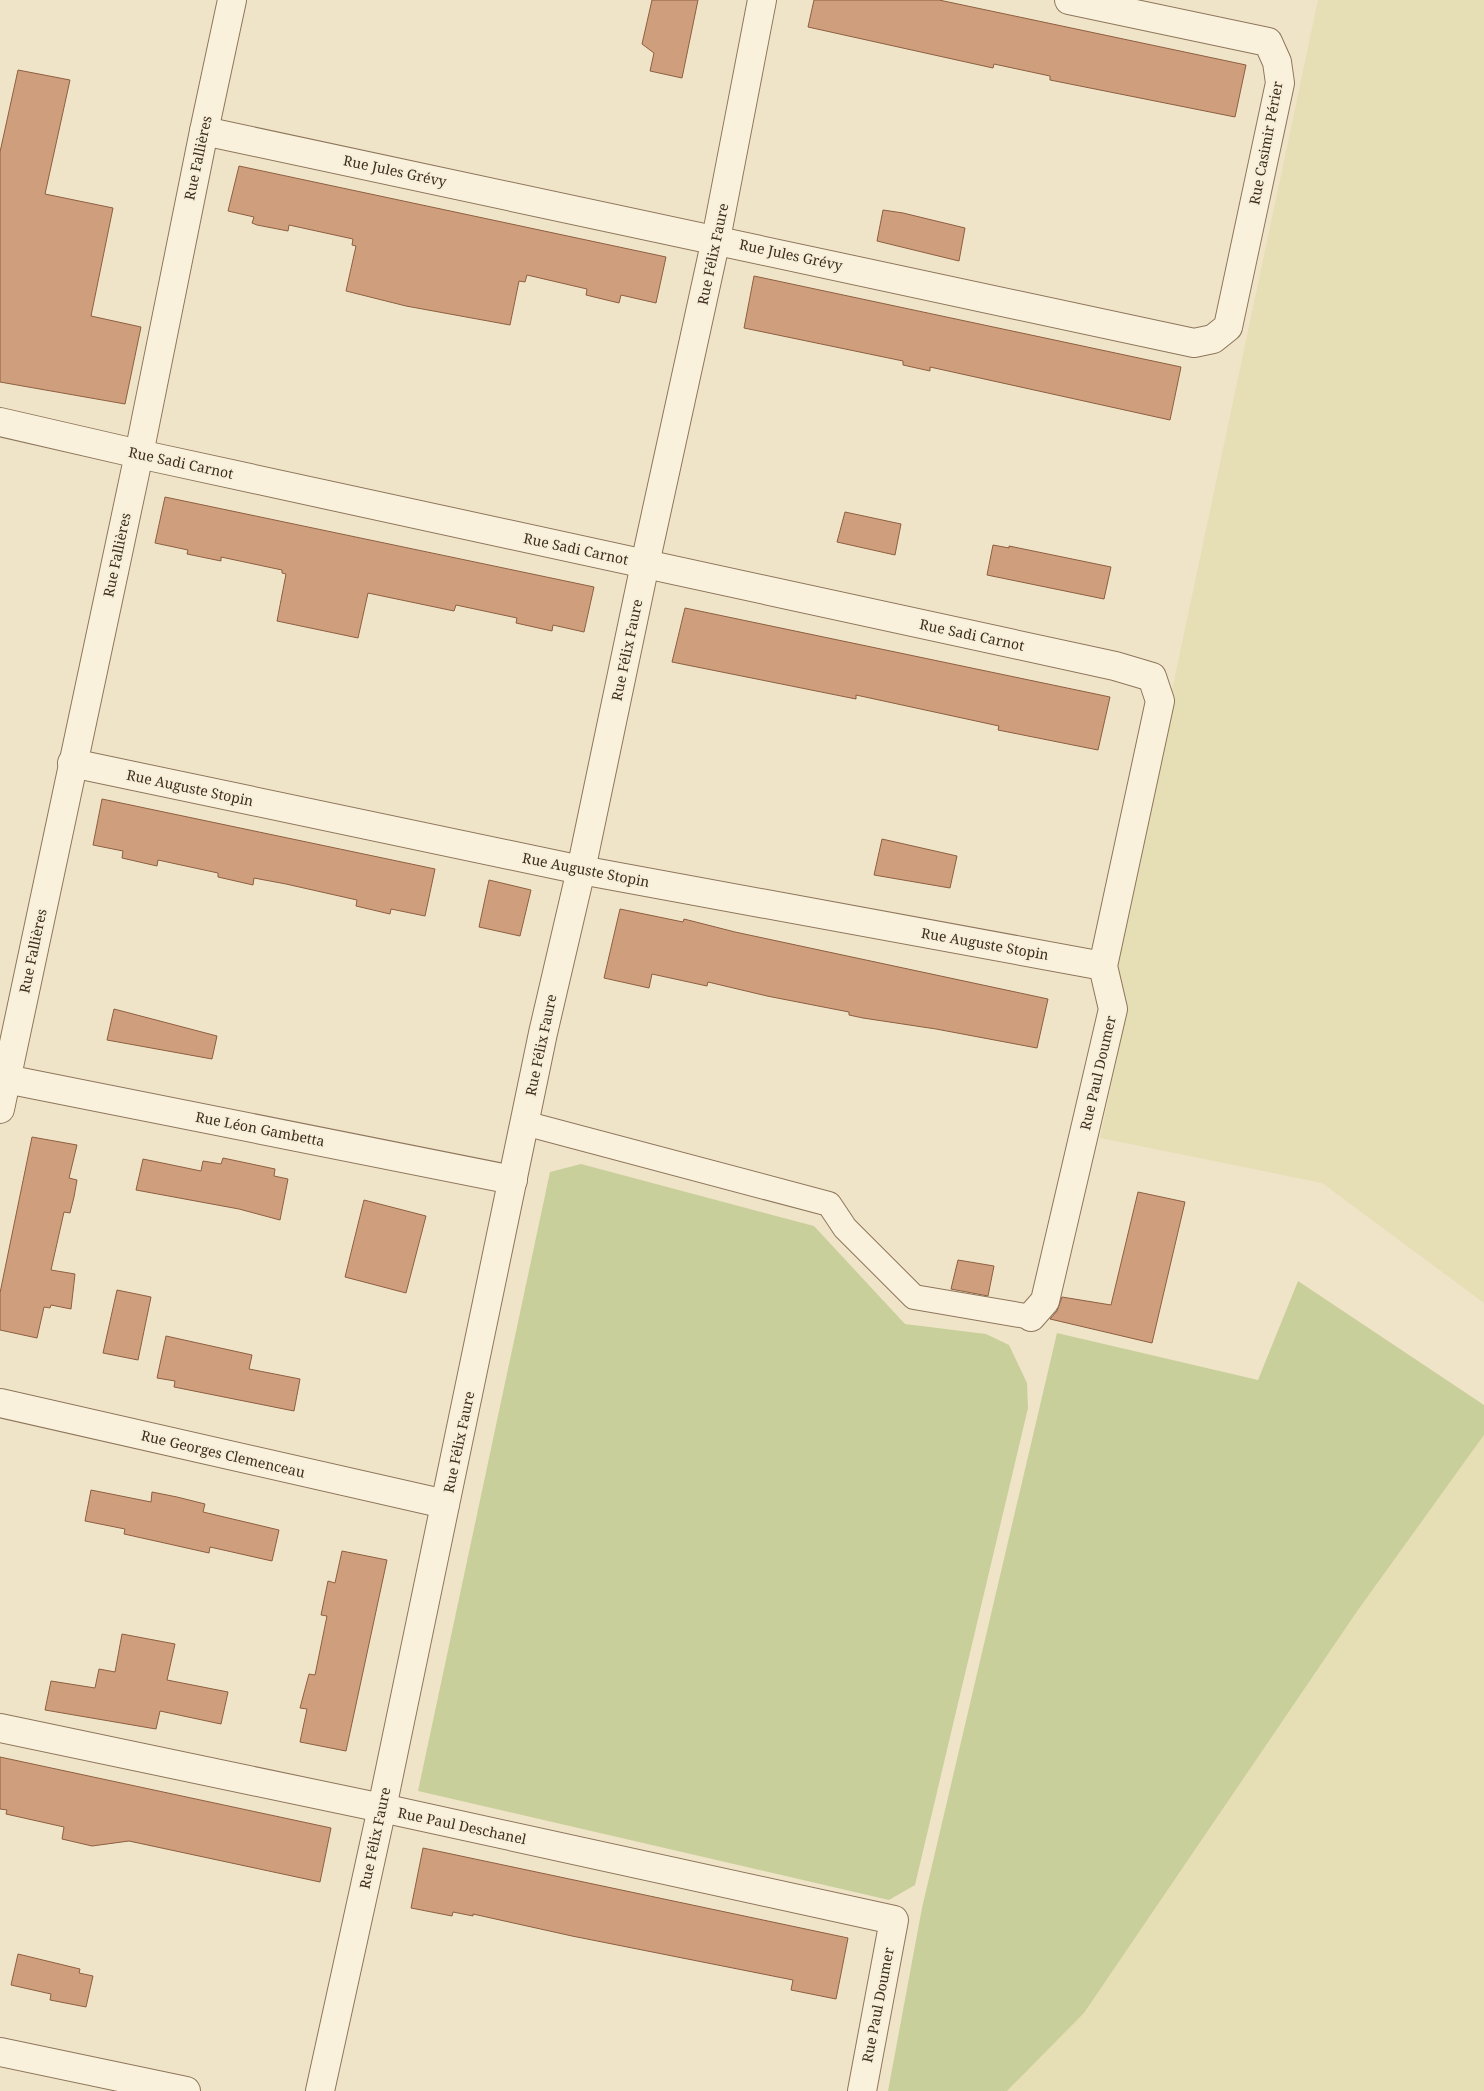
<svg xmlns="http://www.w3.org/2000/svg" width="1484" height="2091" viewBox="0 0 1484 2091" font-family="'Noto Serif',serif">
	<rect width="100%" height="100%" fill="#f0e4c8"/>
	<!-- farmland -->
	<g fill="#e6deb5">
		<path d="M 1318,0 L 1484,0 L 1484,1303 L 1322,1183 L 1100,1138 L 1126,1014 L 1112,974 Z"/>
		<path d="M 1484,1435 L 1484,2091 L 1007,2091 L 1084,2013 L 1358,1610 Z"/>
	</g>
	<!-- green -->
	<g fill="#c9cf9b">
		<path d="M 581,1164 L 814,1226 L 905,1324 L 986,1334 L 1009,1345 L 1027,1383 L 1028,1408 L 915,1885 L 889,1900 L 418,1791 L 550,1172 Z"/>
		<path d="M 1298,1281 L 1484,1405 L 1484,1435 L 1358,1610 L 1084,2013 L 1007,2091 L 888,2091 L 922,1908 L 1057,1333 L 1258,1380 Z"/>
	</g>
	<!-- building -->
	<g fill="#cf9f7d" stroke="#8d5f41">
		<path d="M 652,0 L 698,0 L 682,78 L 650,71 L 654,53 L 642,44 Z"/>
		<path d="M 814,0 L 939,0 L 1246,65 L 1235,117 L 1050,80 L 1050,76 L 994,64 L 993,68 L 808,27 Z"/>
		<path d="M 18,70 L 70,80 L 45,194 L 113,208 L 91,316 L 141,327 L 125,404 L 0,382 L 0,152 Z"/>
		<path d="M 239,166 L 666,257 L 656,303 L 621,295 L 619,303 L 586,295 L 587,289 L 527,275 L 525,282 L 519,281 L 510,325 L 406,306 L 346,291 L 356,246 L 352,245 L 353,239 L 289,225 L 288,231 L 257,225 L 252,223 L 254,217 L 228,211 Z"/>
		<path d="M 883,210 L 903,213 L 965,228 L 959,261 L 877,241 Z"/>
		<path d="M 754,276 L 1181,367 L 1170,420 L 930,367 L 930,371 L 903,365 L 903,361 L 744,328 Z"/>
		<path d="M 165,497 L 594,587 L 584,632 L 553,625 L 552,631 L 516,623 L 517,618 L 456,605 L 454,611 L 368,593 L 358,638 L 277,621 L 286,574 L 282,573 L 282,570 L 221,557 L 221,561 L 187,554 L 188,550 L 155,543 Z"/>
		<path d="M 845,512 L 901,524 L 895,555 L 837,542 Z"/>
		<path d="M 993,545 L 1009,548 L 1009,546 L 1111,567 L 1104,599 L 987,575 Z"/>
		<path d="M 685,608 L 1110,697 L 1098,750 L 998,730 L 999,726 L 856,695 L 856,699 L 672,662 Z"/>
		<path d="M 102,799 L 435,869 L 425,916 L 391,909 L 390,914 L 356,906 L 357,900 L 286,884 L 254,878 L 253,885 L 218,877 L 218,873 L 158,860 L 157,866 L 122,858 L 123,851 L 93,845 Z"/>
		<path d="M 882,839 L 957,856 L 950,888 L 874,875 Z"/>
		<path d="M 489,880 L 531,890 L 520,936 L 479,927 Z"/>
		<path d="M 620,909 L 683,922 L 684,919 L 735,932 L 1048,999 L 1037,1048 L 936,1029 L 863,1018 L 849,1015 L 849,1012 L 767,996 L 708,982 L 707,986 L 652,974 L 649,988 L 604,978 Z"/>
		<path d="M 114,1009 L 217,1036 L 212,1059 L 107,1040 Z"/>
		<path d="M 32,1137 L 77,1145 L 69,1178 L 77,1180 L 74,1197 L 70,1213 L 64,1212 L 51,1270 L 75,1274 L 71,1309 L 51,1305 L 50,1308 L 44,1307 L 37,1338 L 0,1330 L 0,1293 Z"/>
		<path d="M 223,1158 L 275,1169 L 274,1176 L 288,1179 L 280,1220 L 239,1209 L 136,1190 L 143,1159 L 201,1171 L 203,1161 L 221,1164 Z"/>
		<path d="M 1138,1192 L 1185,1202 L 1152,1343 L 1050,1319 L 1057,1311 L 1062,1297 L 1111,1305 Z"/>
		<path d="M 364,1200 L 426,1216 L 406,1293 L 345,1277 Z"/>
		<path d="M 958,1260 L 994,1266 L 988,1296 L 951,1289 Z"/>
		<path d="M 117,1290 L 151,1297 L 138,1360 L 103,1353 Z"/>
		<path d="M 166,1336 L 252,1355 L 249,1369 L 300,1379 L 294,1411 L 174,1387 L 175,1381 L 157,1378 Z"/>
		<path d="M 91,1490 L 151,1502 L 152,1492 L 177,1497 L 205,1504 L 203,1512 L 279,1530 L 272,1561 L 210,1547 L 209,1553 L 169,1544 L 124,1534 L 125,1529 L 85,1521 Z"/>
		<path d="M 342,1551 L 387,1560 L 346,1751 L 300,1742 L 307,1709 L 300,1708 L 309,1674 L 315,1675 L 327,1616 L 321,1615 L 328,1581 L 335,1583 Z"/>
		<path d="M 122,1634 L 175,1644 L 167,1680 L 228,1692 L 221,1724 L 160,1711 L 156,1729 L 45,1710 L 51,1681 L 95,1688 L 99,1669 L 115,1672 Z"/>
		<path d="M 0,1757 L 331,1828 L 320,1882 L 129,1841 L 92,1846 L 62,1839 L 64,1827 L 6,1814 L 7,1810 L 0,1809 Z"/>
		<path d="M 423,1848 L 848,1938 L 836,1999 L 791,1990 L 793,1980 L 572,1936 L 473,1914 L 473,1916 L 453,1912 L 452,1916 L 411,1908 Z"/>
		<path d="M 18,1954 L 80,1969 L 79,1973 L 93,1976 L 86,2007 L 50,2000 L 51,1994 L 11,1985 Z"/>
	</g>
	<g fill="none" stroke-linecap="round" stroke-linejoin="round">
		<defs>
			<path id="service" d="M 524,1123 L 829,1204 L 845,1228 L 914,1297 L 1031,1317"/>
			<g id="minor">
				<path d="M 204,131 L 1194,343 L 1213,339 L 1228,327 L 1280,83 L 1277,62 L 1268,42 L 1069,0"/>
				<path d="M 0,422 L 139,454 L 1115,666 L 1152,677 L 1160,701 L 1103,966 L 1113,1009 L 1045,1301 L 1031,1317"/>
				<path d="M 72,763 L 581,870 L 1103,966"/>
				<path d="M 6,1079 L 513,1180"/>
				<path d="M 0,1109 L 139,454 L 204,131 L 232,0"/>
				<path d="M 0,1403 L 445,1504"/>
				<path d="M 0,1728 L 382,1808 L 894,1920 L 862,2091"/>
				<path d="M 0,2052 L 186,2091"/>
				<path d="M 320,2091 L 382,1808 L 543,1033 L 581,870 L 645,564 L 716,239 L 762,0"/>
			</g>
		</defs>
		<!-- service casing -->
		<use href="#service" stroke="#8d765c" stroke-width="26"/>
		<!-- minor casing -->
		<use href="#minor" stroke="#8d765c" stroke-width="30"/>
		<!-- service -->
		<use href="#service" stroke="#faf1dc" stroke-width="24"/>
		<!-- minor -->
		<use href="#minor" stroke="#faf1dc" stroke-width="28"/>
	</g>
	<g text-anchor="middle" stroke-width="4" stroke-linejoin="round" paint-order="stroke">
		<!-- street labels -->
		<g font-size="14" fill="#3d2e20" stroke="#f7eed8">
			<text transform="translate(1266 143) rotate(-79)" y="5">Rue Casimir Périer</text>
			<text transform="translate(198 158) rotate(-78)" y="5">Rue Fallières</text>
			<text transform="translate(395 171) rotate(12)" y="5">Rue Jules Grévy</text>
			<text transform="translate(713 254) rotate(-78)" y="5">Rue Félix Faure</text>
			<text transform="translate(791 255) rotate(12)" y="5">Rue Jules Grévy</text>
			<text transform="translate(181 463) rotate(12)" y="5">Rue Sadi Carnot</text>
			<text transform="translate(576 549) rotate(12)" y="5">Rue Sadi Carnot</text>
			<text transform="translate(117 555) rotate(-78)" y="5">Rue Fallières</text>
			<text transform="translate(972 635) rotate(12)" y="5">Rue Sadi Carnot</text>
			<text transform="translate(627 650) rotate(-78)" y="5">Rue Félix Faure</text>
			<text transform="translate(190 788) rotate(12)" y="5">Rue Auguste Stopin</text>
			<text transform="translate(586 870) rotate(11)" y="5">Rue Auguste Stopin</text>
			<text transform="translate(985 944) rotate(10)" y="5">Rue Auguste Stopin</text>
			<text transform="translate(33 951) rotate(-78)" y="5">Rue Fallières</text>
			<text transform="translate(541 1045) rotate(-78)" y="5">Rue Félix Faure</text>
			<text transform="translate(1098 1073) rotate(-77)" y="5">Rue Paul Doumer</text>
			<text transform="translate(260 1129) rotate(11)" y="5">Rue Léon Gambetta</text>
			<text transform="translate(459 1442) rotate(-78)" y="5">Rue Félix Faure</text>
			<text transform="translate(223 1454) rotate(13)" y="5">Rue Georges Clemenceau</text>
			<text transform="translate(462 1826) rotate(12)" y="5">Rue Paul Deschanel</text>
			<text transform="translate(375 1838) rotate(-78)" y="5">Rue Félix Faure</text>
			<text transform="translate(878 2005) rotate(-79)" y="5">Rue Paul Doumer</text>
		</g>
	</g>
</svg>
